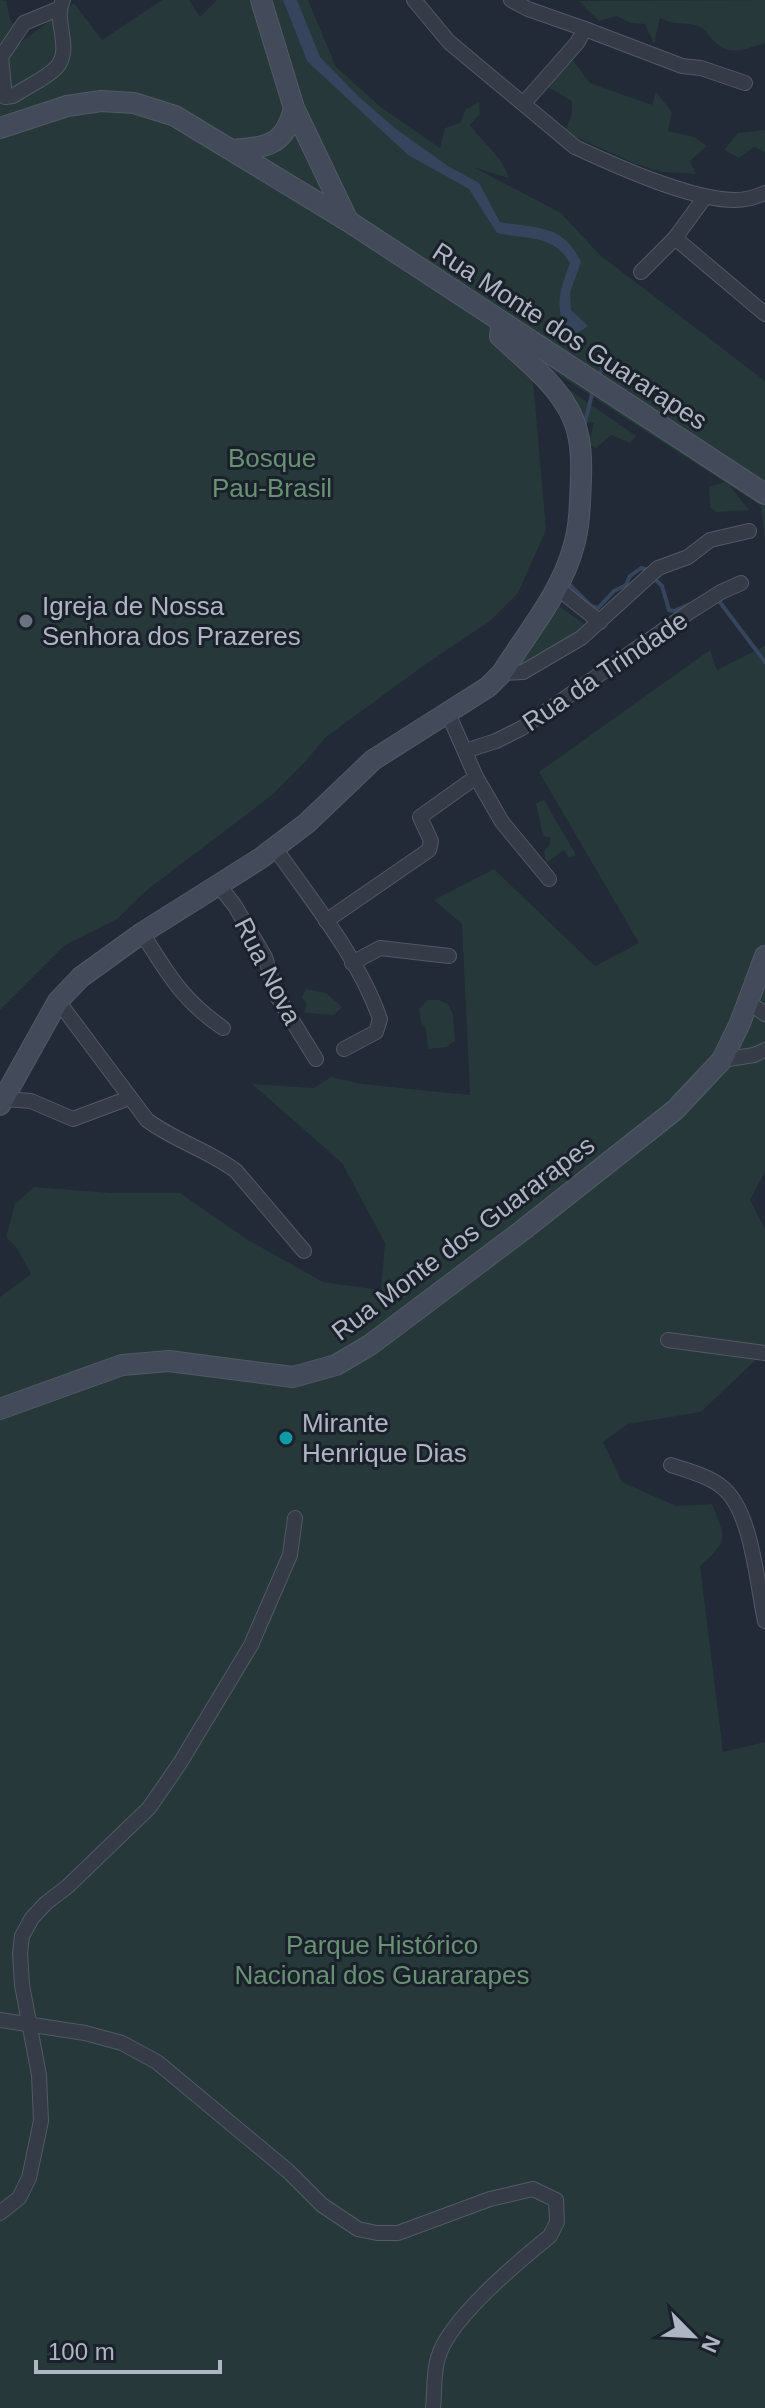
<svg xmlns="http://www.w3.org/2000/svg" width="765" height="2408" viewBox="0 0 765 2408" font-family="Arial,sans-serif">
	<rect width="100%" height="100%" fill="#212a36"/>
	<!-- green -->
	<g fill="#263839">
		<path d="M 0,0 L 6,1 L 10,19 L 21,36 L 20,43 L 74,3 L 102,40 L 162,0 L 189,0 L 200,17 L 217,0 L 308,0 L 336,67 L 382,108 L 440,148 L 445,128 L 460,123 L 466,109 L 479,102 L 480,114 L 470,125 C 483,143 503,157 509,178 L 473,167 L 561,213 L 600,255 L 765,381 L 765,543 L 761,506 L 729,485 L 749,510 L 716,512 L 710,507 L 709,487 L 724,482 L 531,357 L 546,530 L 518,593 L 490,621 L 426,664 L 326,737 L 306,761 L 272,795 L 147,890 L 117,919 L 65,945 L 0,1010 Z"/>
		<path d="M 765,0 L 765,43 C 749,48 730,57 716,43 C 710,38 707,29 698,26 C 683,21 678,27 660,18 L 654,44 L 645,24 L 631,23 L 617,16 L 599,21 L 579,1 Z"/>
		<path d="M 572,59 L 590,83 L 652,105 L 656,92 L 672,112 L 668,131 L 694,137 L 707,146 L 690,161 L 696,174 L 662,172 L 636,164 L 565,132 L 572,113 L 572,101 L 546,86 Z"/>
		<path d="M 765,130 L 765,152 L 754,147 L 739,158 L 724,150 L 738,133 Z"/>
		<path d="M 561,384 L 636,436 L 630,443 L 611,435 L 596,448 L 589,444 L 594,423 L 582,421 Z"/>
		<path d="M 556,604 L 587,626 L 515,672 Z"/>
		<path d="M 765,646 L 765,1172 L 750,1200 L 765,1229 L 765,1351 L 701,1412 L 628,1424 L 603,1442 L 622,1482 L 676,1506 L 712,1504 C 726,1539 729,1540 700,1566 L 723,1752 L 765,1742 L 765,2408 L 0,2408 L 0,1297 L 31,1274 L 16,1247 L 6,1237 L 15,1204 L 34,1187 L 111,1193 L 180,1193 L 248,1240 L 323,1282 L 381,1290 L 385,1243 L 342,1163 L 252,1084 L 314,1088 L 331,1077 L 362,1084 L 470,1095 L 462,924 L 434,900 L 494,869 L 595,966 L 639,943 L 539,772 L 710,650 L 717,670 Z"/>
		<path d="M 544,800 L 576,855 L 569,858 L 564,850 L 546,863 L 544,851 L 550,844 L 550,837 L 543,836 L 536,803 Z"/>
		<path d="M 306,989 L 326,993 L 342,1007 L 334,1015 L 304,1013 L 307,1004 L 302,997 Z"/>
		<path d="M 428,1000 L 439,1000 L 448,1004 L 453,1015 L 455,1041 L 446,1047 L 428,1049 L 426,1029 L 421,1022 L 419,1009 Z"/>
	</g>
	<!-- water -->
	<path fill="#36455d" d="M 283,0 L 297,0 L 320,57 L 358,96 L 396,129 L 448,166 L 479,183 L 500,222 C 538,229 563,224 581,262 L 570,293 L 571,310 L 588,326 L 570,338 C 554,306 558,296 570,263 C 553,234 528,240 497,233 L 469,189 L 408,155 L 307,61 Z"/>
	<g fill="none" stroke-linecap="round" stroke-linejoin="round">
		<!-- stream -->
		<g stroke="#36455d" stroke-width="4">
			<path d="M 600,373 L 605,365 L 613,362 L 635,372 L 701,419"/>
			<path d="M 584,427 L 592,394"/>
			<path d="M 566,581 L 591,606 L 598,608 L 614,591 L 626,585 L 630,576 L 641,568 L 648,570"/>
			<path d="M 657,581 L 662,586 L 669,610 L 674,611 L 690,604"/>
			<path d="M 716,597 L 765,662"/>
		</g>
		<defs>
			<g id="street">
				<path d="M 414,0 L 449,42 L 575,147 C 616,166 691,200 735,200 C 745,200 756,197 765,193"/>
				<path d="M 511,0 L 528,9 L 585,29"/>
				<path d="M 58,9 L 24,23 L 1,57 L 5,97 L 13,96 C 26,87 45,79 56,68 C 74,49 52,20 63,0"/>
				<path d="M 524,103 L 577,43 L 585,29 L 682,66 L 701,68 L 745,83"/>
				<path d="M 675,238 L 765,314"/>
				<path d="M 641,272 L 675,238 L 705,197"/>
				<path d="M 556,587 L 600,622"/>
				<path d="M 502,673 L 523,672 L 581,638 L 658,568 L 688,557 L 710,540 L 749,531"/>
				<path d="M 447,711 L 476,777 L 502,822 L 549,879"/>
				<path d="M 465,751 L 496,741 L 522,728 L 691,611 L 721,592 L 741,583"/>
				<path d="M 275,848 C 311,900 359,958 380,1019 L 376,1032 L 344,1049"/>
				<path d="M 218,884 L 235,906 L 265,957 L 277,996 L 316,1059"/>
				<path d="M 326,921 L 429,850 L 431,841 L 420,817 L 476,777"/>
				<path d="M 142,933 C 168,974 182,1000 223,1028"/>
				<path d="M 352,963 L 380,948 L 449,956"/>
				<path d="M 58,1001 L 147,1120 C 175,1141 208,1150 236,1171 L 304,1251"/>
				<path d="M 748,1002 L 765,1014"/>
				<path d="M 722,1060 L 754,1055 L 765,1050"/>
				<path d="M 5,1099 L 31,1101 L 73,1119 L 129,1098"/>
				<path d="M 668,1340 L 765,1353"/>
				<path d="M 671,1465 C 688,1471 709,1476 722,1487 C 752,1510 757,1585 765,1621"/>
				<path d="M 0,2020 L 85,2033 L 122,2043 L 157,2062 L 288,2171 L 322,2205 L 358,2229 L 377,2233 L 398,2233 L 490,2199 L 533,2189 L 556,2200 L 557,2222 L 550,2236 C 519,2261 448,2320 438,2358 C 433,2373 435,2392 433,2408"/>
				<path d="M 0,2213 L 19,2198 L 29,2178 L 41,2121 L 39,2075 L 22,1985 L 20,1953 L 22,1936 L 32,1918 L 46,1903 L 67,1887 L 149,1808 L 180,1763 L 251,1645 L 290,1555 L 295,1518"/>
			</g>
			<g id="secondary">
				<path d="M 261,0 L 294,108 L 348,221"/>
				<path d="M 0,128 L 67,106 L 101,101 L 134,103 L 175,116 L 348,221 L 765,494"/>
				<path d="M 232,150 C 267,147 285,146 294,108"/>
				<path d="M 0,1105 L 58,1001 L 81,977 L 142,933 L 261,858 L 307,823 L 373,760 L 488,687 L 502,673 C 527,633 562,592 574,545 C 580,524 580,501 581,478 C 582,451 580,425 564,402 C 548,377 521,356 500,336 L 502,323"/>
				<path d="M 0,1409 L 122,1365 L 169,1361 L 293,1377 L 336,1365 L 370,1345 L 523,1230 L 675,1110 L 722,1060 L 740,1023 L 765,956"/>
			</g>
		</defs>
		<!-- street casing -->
		<use href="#street" stroke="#525965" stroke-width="16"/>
		<!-- secondary casing -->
		<use href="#secondary" stroke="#525965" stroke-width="22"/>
		<!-- street -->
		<use href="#street" stroke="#353c47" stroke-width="14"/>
		<!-- secondary -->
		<use href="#secondary" stroke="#434b5a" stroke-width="20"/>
	</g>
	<!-- markers -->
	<circle fill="#6b7280" stroke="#1a212b" stroke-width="3" cx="26" cy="621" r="8"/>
	<circle fill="#0f9aa8" stroke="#1a212b" stroke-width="3" cx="286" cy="1438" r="8"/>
	<g text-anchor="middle" stroke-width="6" stroke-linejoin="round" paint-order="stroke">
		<!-- street labels -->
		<g font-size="26" fill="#afb6c3" stroke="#1a212b">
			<text transform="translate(570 336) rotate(33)" y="9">Rua Monte dos Guararapes</text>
			<text transform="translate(605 671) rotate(-34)" y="9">Rua da Trindade</text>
			<text transform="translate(268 971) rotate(63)" y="9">Rua Nova</text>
			<text transform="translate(463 1238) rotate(-37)" y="9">Rua Monte dos Guararapes</text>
		</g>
		<!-- park labels -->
		<g font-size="26" fill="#689273" stroke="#1a212b">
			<text x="272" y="467">Bosque<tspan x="272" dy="30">Pau-Brasil</tspan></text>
			<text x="382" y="1954">Parque Histórico<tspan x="382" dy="30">Nacional dos Guararapes</tspan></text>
		</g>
		<!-- poi labels -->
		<g font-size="26" fill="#afb6c3" stroke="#1a212b" text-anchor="start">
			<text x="42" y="615">Igreja de Nossa<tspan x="42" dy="30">Senhora dos Prazeres</tspan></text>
			<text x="302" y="1432">Mirante<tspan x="302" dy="30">Henrique Dias</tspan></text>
		</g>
	</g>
	<!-- north arrow -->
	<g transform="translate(693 2336) rotate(114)" stroke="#1a212b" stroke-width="6" paint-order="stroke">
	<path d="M0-6L14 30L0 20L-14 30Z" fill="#afb6c3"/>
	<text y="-12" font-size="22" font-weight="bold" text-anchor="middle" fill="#afb6c3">N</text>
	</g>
	<!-- scale -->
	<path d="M36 2360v12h184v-12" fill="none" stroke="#afb6c3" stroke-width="4"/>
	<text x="48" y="2360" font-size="24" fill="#afb6c3" stroke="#1a212b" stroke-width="6" paint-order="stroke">100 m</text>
</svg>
